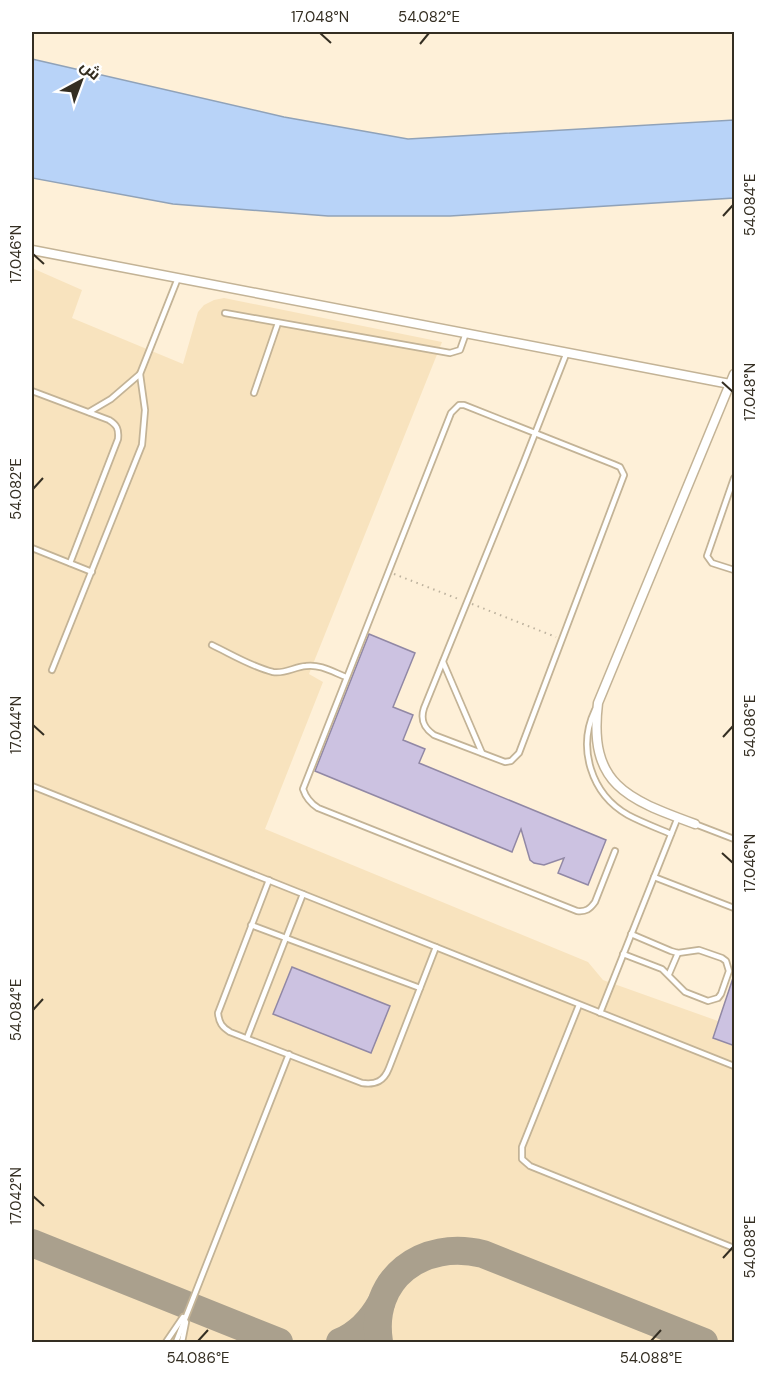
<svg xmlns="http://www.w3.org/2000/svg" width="766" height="1374" viewBox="0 0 766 1374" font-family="'DM Sans',Cairo,sans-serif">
	<rect width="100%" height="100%" fill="#fef0d8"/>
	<!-- built -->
	<path fill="#f8e3be" d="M 32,268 L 82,290 L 72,318 L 183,364 L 198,312 L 204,305 L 214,300 L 224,298 L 442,342 L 309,674 L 323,682 L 265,829 L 588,962 L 603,980 L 718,1021 L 734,974 L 734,1342 L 32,1342 Z"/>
	<!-- water -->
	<path fill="#b8d3f8" stroke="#90a2b8" stroke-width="1.5" d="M 32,59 L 284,117 L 408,139 L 734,120 L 734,198 L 450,216 L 328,216 L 173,204 L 32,178 Z"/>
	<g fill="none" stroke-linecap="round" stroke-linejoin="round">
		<!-- taxiway -->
		<g stroke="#aaa08d" stroke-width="28">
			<path d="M 32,1243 L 279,1342"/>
			<path d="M 340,1342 C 359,1334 371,1321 381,1303"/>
			<path d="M 379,1342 C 369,1278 423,1239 483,1254 L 704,1342"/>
		</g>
	</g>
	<!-- building -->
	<g fill="#ccc2e1" stroke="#9188a5" stroke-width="1.5">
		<path d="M 369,634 L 415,653 L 393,707 L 413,715 L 403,740 L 425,749 L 419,763 L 606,840 L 588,885 L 558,873 L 564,858 L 544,865 L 534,863 L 530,860 L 521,829 L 512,852 L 315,771 Z"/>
		<path d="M 292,967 L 390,1006 L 371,1053 L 273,1014 Z"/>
		<path d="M 733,978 L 735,978 L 735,1046 L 713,1038 Z"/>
	</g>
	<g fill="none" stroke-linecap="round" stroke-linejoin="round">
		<defs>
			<g id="service">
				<path d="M 225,313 L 450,353 L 460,350 L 466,333"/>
				<path d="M 567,352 L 523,464 L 424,708 C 420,720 424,728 434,735 L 505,762 L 511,761 L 519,753 L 624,475 L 620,467 L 613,464 L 464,405 L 459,405 L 451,413 L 303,789 C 306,798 310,803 318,808 L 577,911 C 586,912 590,909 595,902 L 615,851"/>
				<path d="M 32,391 L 109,420 C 117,425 119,429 118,439 L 70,563"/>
				<path d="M 254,393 L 278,323"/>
				<path d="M 89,412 L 111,399 L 140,374 L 178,278"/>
				<path d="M 734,478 L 707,556 L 712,563 L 734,570"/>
				<path d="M 32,548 L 92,572"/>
				<path d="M 212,645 C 231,654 252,667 273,672 C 285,674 294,667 306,666 C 320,664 333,672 346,677"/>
				<path d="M 443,662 L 482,753"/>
				<path d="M 52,670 L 142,445 L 145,410 L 140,374"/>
				<path d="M 595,710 C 577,748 591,794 628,815 C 641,822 657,828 671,834"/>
				<path d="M 32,786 L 734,1066"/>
				<path d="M 695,824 L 734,839"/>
				<path d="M 654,877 L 734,908"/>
				<path d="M 269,880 L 218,1013 C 219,1023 222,1027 230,1032 L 362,1083 C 376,1085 384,1081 389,1068 L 436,947"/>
				<path d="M 251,925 L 420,988"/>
				<path d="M 623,954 L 662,969 L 685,992 L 708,1001 L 718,998 L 721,994 L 729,971 L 726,961 L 722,958 L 699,950 L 678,953 L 671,951 L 631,934"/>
				<path d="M 669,974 L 678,953"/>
				<path d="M 579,1005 L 522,1147 L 522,1159 L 530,1166 L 734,1248"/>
				<path d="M 600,1013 L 678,817"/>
				<path d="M 247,1038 L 303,894"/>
				<path d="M 166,1342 L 183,1317"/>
				<path d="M 176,1342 L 289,1054"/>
				<path d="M 182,1342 L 186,1322"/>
			</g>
			<g id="minor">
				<path d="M 32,250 L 730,384"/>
				<path d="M 695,824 C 627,799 588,785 598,703 L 734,374"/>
			</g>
		</defs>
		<!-- service casing -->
		<use href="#service" stroke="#c3b396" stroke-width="8"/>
		<!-- minor casing -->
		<use href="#minor" stroke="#c3b396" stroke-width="11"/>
		<!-- path -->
		<g stroke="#bdb29e" stroke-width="2" stroke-dasharray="1.5 4.5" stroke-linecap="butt">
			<path d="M 394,574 L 461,600"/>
			<path d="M 472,604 L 556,637"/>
			<path d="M 734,1163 L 734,1161"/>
		</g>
		<!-- service -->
		<use href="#service" stroke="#fff" stroke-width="4.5"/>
		<!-- minor -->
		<use href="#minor" stroke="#fff" stroke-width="8"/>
	</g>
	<!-- ticks -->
	<path fill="none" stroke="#342e22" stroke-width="2" d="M 320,33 L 331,43M 420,44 L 429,33M 723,216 L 733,205M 33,254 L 44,264M 722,382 L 733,392M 33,489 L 43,478M 33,725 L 44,735M 723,737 L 733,726M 722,853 L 733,863M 33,1010 L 43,999M 33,1196 L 44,1206M 723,1258 L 733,1247M 198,1341 L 208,1330M 651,1341 L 661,1330"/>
	<!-- border -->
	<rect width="766" height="1374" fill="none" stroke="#ffffff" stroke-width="66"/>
	<!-- north arrow -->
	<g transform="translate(81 81) rotate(41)" stroke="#ffffff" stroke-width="4.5" paint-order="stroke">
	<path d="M0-4.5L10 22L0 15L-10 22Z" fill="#342e22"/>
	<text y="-9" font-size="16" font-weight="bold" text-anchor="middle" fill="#342e22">ش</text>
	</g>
	<rect x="33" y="33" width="700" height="1308" fill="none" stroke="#342e22" stroke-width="2"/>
	<g font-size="15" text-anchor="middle" fill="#342e22">
		<text x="320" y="22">17.048°N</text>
		<text x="429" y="22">54.082°E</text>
		<text transform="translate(750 205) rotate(-90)" y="5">54.084°E</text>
		<text transform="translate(16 254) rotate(-90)" y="5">17.046°N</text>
		<text transform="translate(750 392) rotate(-90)" y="5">17.048°N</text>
		<text transform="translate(16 489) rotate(-90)" y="5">54.082°E</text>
		<text transform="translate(16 725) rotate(-90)" y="5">17.044°N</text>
		<text transform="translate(750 726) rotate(-90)" y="5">54.086°E</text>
		<text transform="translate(750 863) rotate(-90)" y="5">17.046°N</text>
		<text transform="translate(16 1010) rotate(-90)" y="5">54.084°E</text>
		<text transform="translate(16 1196) rotate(-90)" y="5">17.042°N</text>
		<text transform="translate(750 1247) rotate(-90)" y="5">54.088°E</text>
		<text x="198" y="1363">54.086°E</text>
		<text x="651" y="1363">54.088°E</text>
	</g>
</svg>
